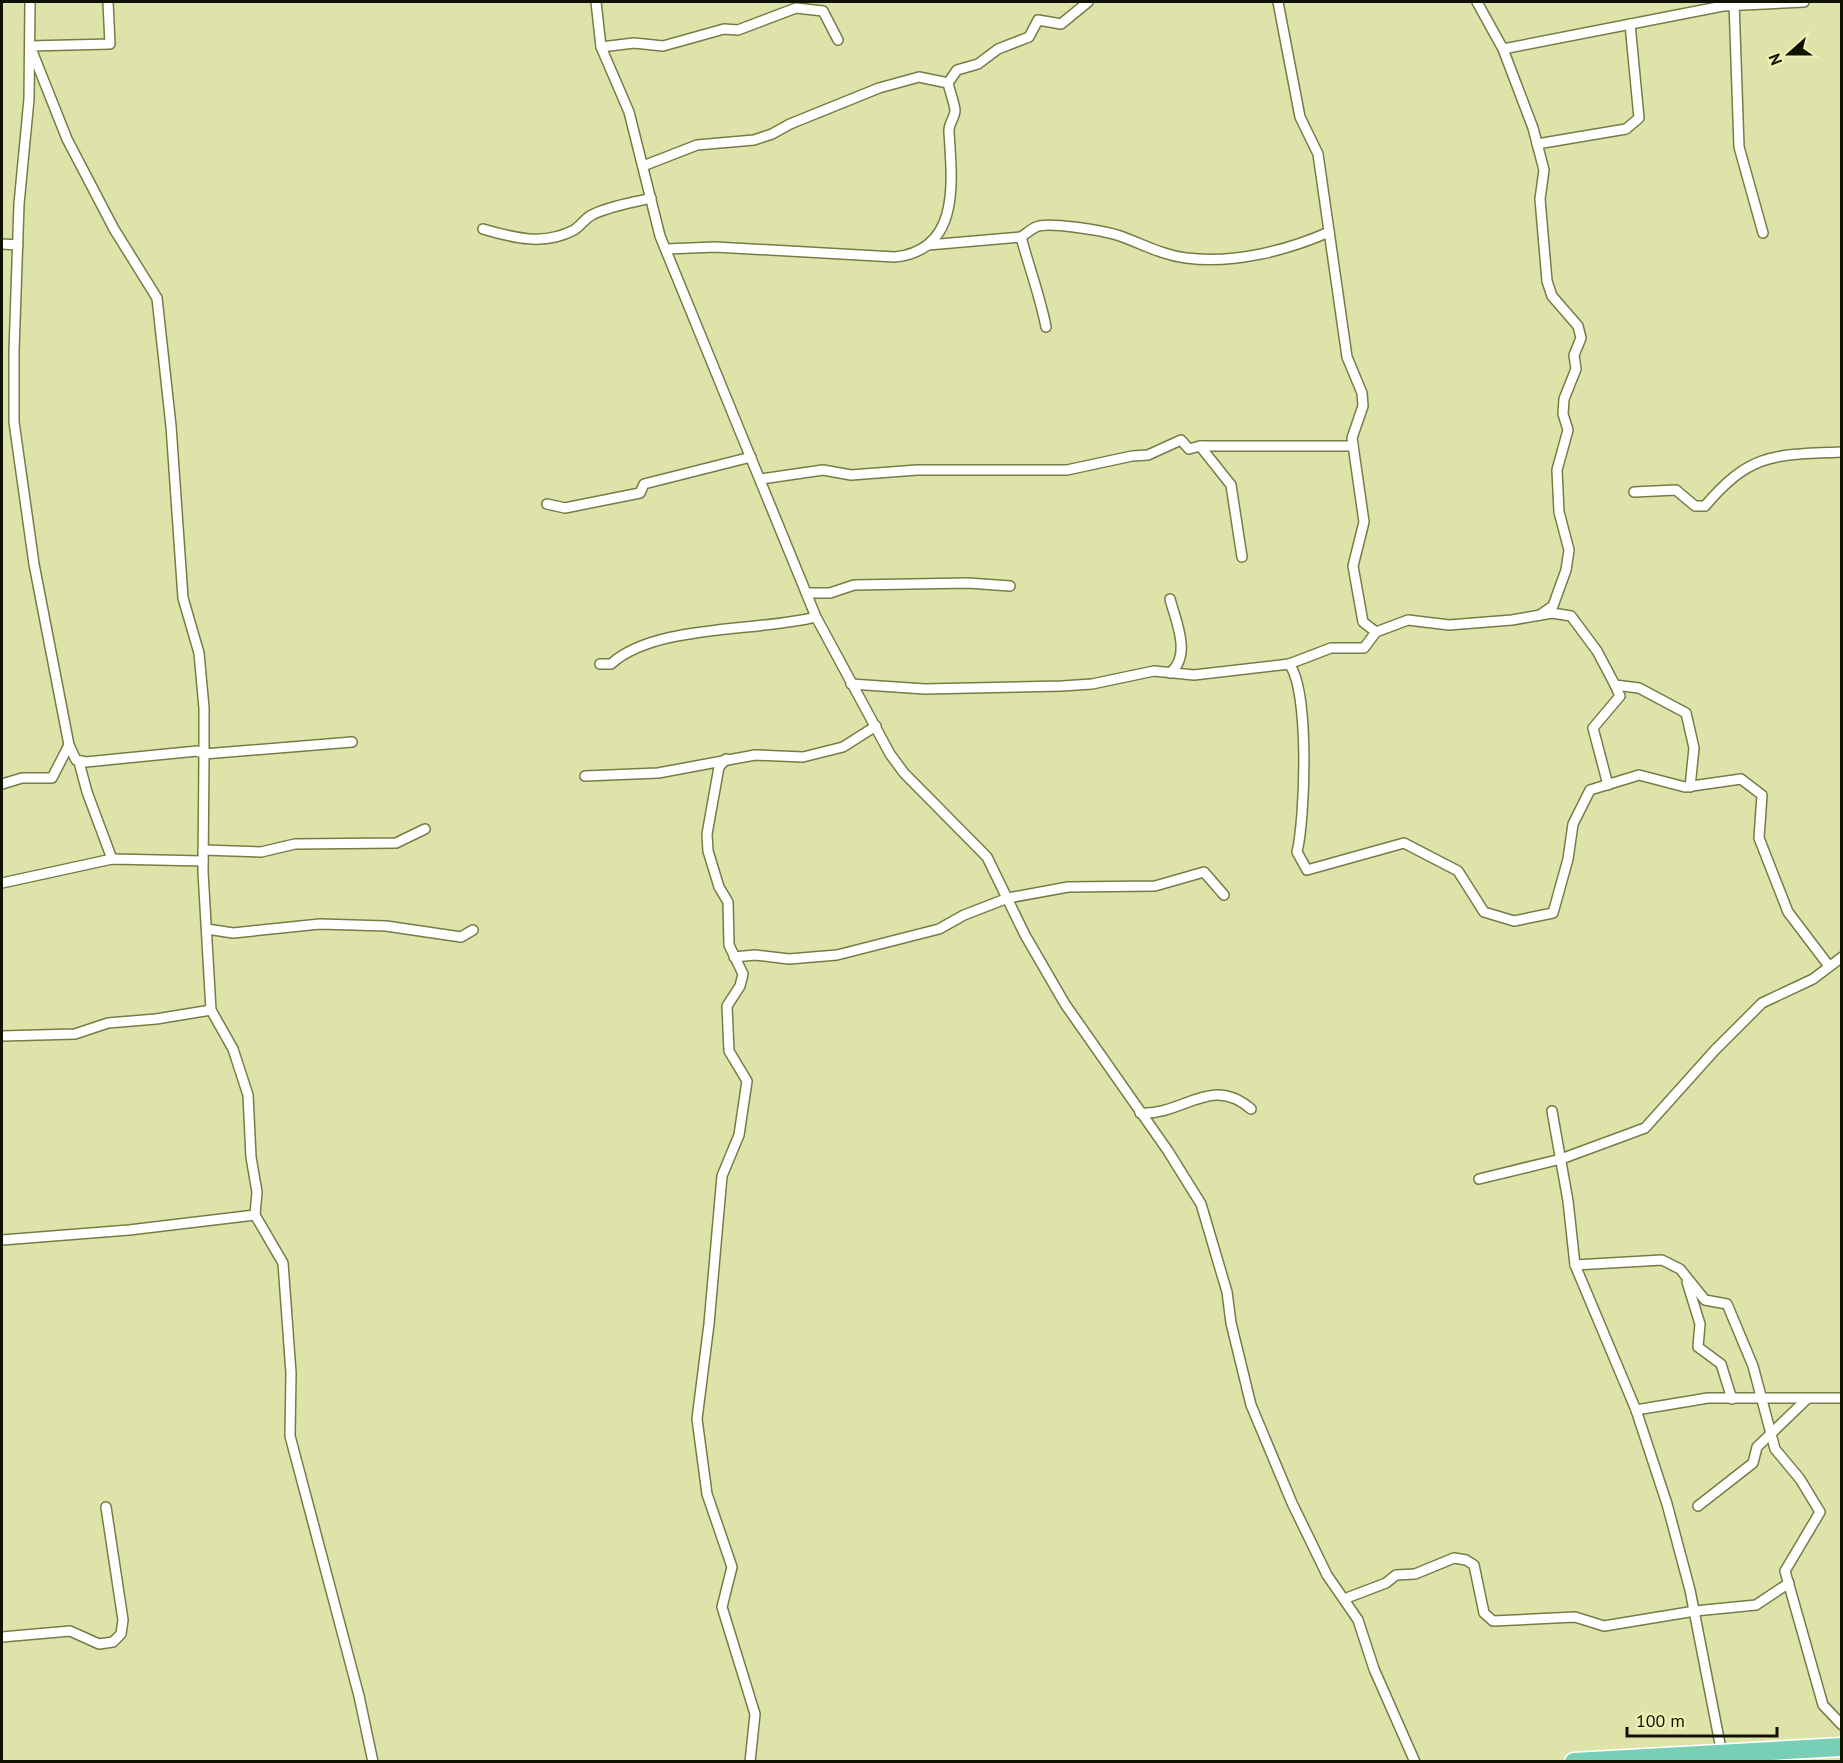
<svg xmlns="http://www.w3.org/2000/svg" width="1843" height="1763" viewBox="0 0 1843 1763" font-family="'PT Sans',sans-serif">
	<rect width="100%" height="100%" fill="#dee4a9"/>
	<g fill="none" stroke-linecap="round" stroke-linejoin="round">
		<defs>
			<g id="street">
				<path d="M 30,2 L 29,99 L 19,204 L 14,352 L 14,422 L 34,564 L 69,745 L 76,760 L 86,762 L 197,751 L 204,754 L 203,872 L 211,1010 L 233,1049 L 248,1095 L 251,1157 L 257,1192 L 255,1215 L 283,1263 L 291,1373 L 290,1436 L 359,1696 L 373,1762"/>
				<path d="M 108,2 L 110,44 L 30,46 L 67,139 L 114,229 L 157,298 L 171,426 L 183,598 L 199,653 L 204,708 L 204,754 L 352,742"/>
				<path d="M 596,2 L 601,47 L 629,112 L 660,236 L 816,617 L 890,754 L 904,773 L 987,857 L 1025,935 L 1065,1004 L 1168,1151 L 1201,1204 L 1227,1292 L 1231,1323 L 1251,1405 L 1292,1503 L 1327,1575 L 1358,1620 L 1374,1669 L 1415,1762"/>
				<path d="M 1278,2 L 1300,117 L 1318,154 L 1347,357 L 1362,393 L 1363,406 L 1352,438 L 1364,522 L 1353,566 L 1363,622 L 1376,632"/>
				<path d="M 1477,2 L 1503,49 L 1533,128 L 1544,170 L 1540,199 L 1547,281 L 1552,296 L 1578,326 L 1581,338 L 1574,355 L 1576,369 L 1564,399 L 1563,414 L 1568,430 L 1557,470 L 1559,512 L 1569,550 L 1566,570 L 1553,606 L 1540,615"/>
				<path d="M 1734,2 L 1739,147 L 1763,233"/>
				<path d="M 601,47 L 634,43 L 663,46 L 724,29 L 738,30 L 796,8 L 823,11 L 838,40"/>
				<path d="M 1503,49 L 1723,6 L 1804,2"/>
				<path d="M 948,83 L 957,70 L 978,64 L 998,49 L 1029,37 L 1038,20 L 1061,24 L 1088,2"/>
				<path d="M 1537,144 L 1626,129 L 1639,118 L 1630,24"/>
				<path d="M 643,166 L 697,145 L 754,140 L 772,134 L 790,124 L 879,88 L 919,77 L 948,83 C 950,92 954,102 955,110 C 955,118 948,124 949,132 C 952,181 961,250 895,257 L 715,247 L 666,249"/>
				<path d="M 483,229 C 514,238 544,246 574,230 C 581,226 585,218 592,215 C 609,206 632,203 651,198"/>
				<path d="M 1021,237 C 1026,234 1031,229 1036,227 C 1048,221 1103,231 1117,235 C 1141,243 1161,255 1186,258 C 1233,264 1286,251 1329,232"/>
				<path d="M 2,244 L 18,245"/>
				<path d="M 928,245 L 1021,237 C 1029,267 1040,296 1046,327"/>
				<path d="M 1200,446 L 1353,446"/>
				<path d="M 761,479 L 823,470 L 851,475 L 917,470 L 1067,470 L 1132,456 L 1148,455 L 1181,440 L 1189,449 L 1200,446 L 1231,485 L 1242,557"/>
				<path d="M 1634,492 L 1676,490 L 1695,506 L 1705,506 C 1751,452 1774,455 1842,452"/>
				<path d="M 547,504 L 565,508 L 640,493 L 644,484 L 751,457"/>
				<path d="M 807,593 L 830,593 L 854,585 L 968,583 L 1010,586"/>
				<path d="M 600,664 L 611,664 C 655,624 757,632 816,617"/>
				<path d="M 1289,664 L 1331,648 L 1364,648 L 1376,632 L 1408,620 L 1449,625 L 1512,620 L 1552,613 L 1571,616 L 1597,651 L 1615,685 L 1639,688 L 1686,713 L 1694,748 L 1690,787"/>
				<path d="M 1170,673 C 1192,655 1176,622 1170,599"/>
				<path d="M 851,684 L 925,689 L 1062,686 L 1092,684 L 1154,671 L 1194,675 L 1289,664 C 1310,690 1305,819 1297,852 L 1307,870 L 1404,843 L 1458,871 L 1484,912 L 1514,921 L 1553,913 L 1568,859 L 1573,824 L 1590,790 L 1639,775 L 1685,787 L 1741,779 L 1762,795 L 1759,838 L 1788,912 L 1829,966"/>
				<path d="M 726,759 L 719,767 L 707,834 L 708,851 L 719,887 L 728,902 L 729,945 L 743,974 L 740,986 L 727,1006 L 729,1051 L 747,1081 L 739,1135 L 722,1176 L 709,1324 L 697,1419 L 707,1494 L 732,1567 L 722,1607 L 755,1714 L 750,1762"/>
				<path d="M 79,762 L 87,792 L 112,859"/>
				<path d="M 585,776 L 658,773 L 755,755 L 803,757 L 843,747 L 876,726"/>
				<path d="M 2,784 L 22,778 L 52,778 L 69,745"/>
				<path d="M 1608,785 L 1593,728 L 1620,696 L 1615,685"/>
				<path d="M 203,850 L 261,852 L 295,844 L 396,843 L 425,829"/>
				<path d="M 2,883 L 112,859 L 203,861"/>
				<path d="M 207,929 L 233,933 L 320,924 L 386,926 L 461,937 L 473,930"/>
				<path d="M 734,957 L 755,955 L 789,959 L 837,955 L 939,929 L 964,915 L 1008,898 L 1068,887 L 1155,886 L 1204,872 L 1224,895"/>
				<path d="M 2,1036 L 75,1034 L 108,1023 L 156,1019 L 211,1010"/>
				<path d="M 1552,1111 L 1568,1201 L 1575,1265 L 1636,1410 L 1667,1504 L 1690,1590 L 1722,1754"/>
				<path d="M 1140,1113 C 1183,1116 1211,1074 1251,1109"/>
				<path d="M 1479,1179 L 1561,1159 L 1645,1128 L 1715,1050 L 1762,1003 L 1813,979 L 1842,957"/>
				<path d="M 2,1240 L 129,1230 L 255,1215"/>
				<path d="M 1575,1265 L 1662,1260 L 1680,1269 L 1705,1300 L 1727,1304 L 1753,1366 L 1775,1449 L 1800,1479 L 1820,1512 L 1785,1571 L 1823,1705 L 1842,1725"/>
				<path d="M 1687,1282 L 1700,1324 L 1698,1347 L 1721,1364 L 1732,1399"/>
				<path d="M 1636,1410 L 1708,1398 L 1842,1398"/>
				<path d="M 1698,1506 L 1753,1463 L 1757,1447 L 1807,1399"/>
				<path d="M 1344,1599 L 1386,1583 L 1396,1575 L 1415,1574 L 1454,1558 L 1466,1560 L 1474,1565 L 1484,1613 L 1493,1621 L 1575,1617 L 1604,1626 L 1695,1611 L 1756,1605 L 1789,1583"/>
				<path d="M 2,1637 L 70,1631 L 99,1644 L 113,1642 L 121,1634 L 123,1620 L 106,1507"/>
			</g>
			<path id="highway" d="M 1574,1762 L 1842,1747"/>
		</defs>
		<!-- street casing -->
		<use href="#street" stroke="#777c45" stroke-width="12"/>
		<!-- highway casing -->
		<use href="#highway" stroke="#fff" stroke-width="21"/>
		<!-- street -->
		<use href="#street" stroke="#fff" stroke-width="9"/>
		<!-- highway -->
		<use href="#highway" stroke="#77cfb5" stroke-width="18"/>
	</g>
	<!-- border -->
	<rect width="1843" height="1763" fill="none" stroke="#101200" stroke-width="6"/>
	<!-- north arrow -->
	<g transform="translate(1789 54) rotate(249)" stroke="#ebf1b6" stroke-width="4.5" paint-order="stroke">
	<path d="M0-4.5L10 22L0 15L-10 22Z" fill="#101200"/>
	<text y="-9" font-size="16" font-weight="bold" text-anchor="middle" fill="#101200">N</text>
	</g>
	<!-- scale -->
	<path d="M1627 1727v9h150v-9" fill="none" stroke="#101200" stroke-width="3"/>
	<text x="1636" y="1727" font-size="18" fill="#101200" stroke="#ebf1b6" stroke-width="4.5" paint-order="stroke">100 m</text>
</svg>
